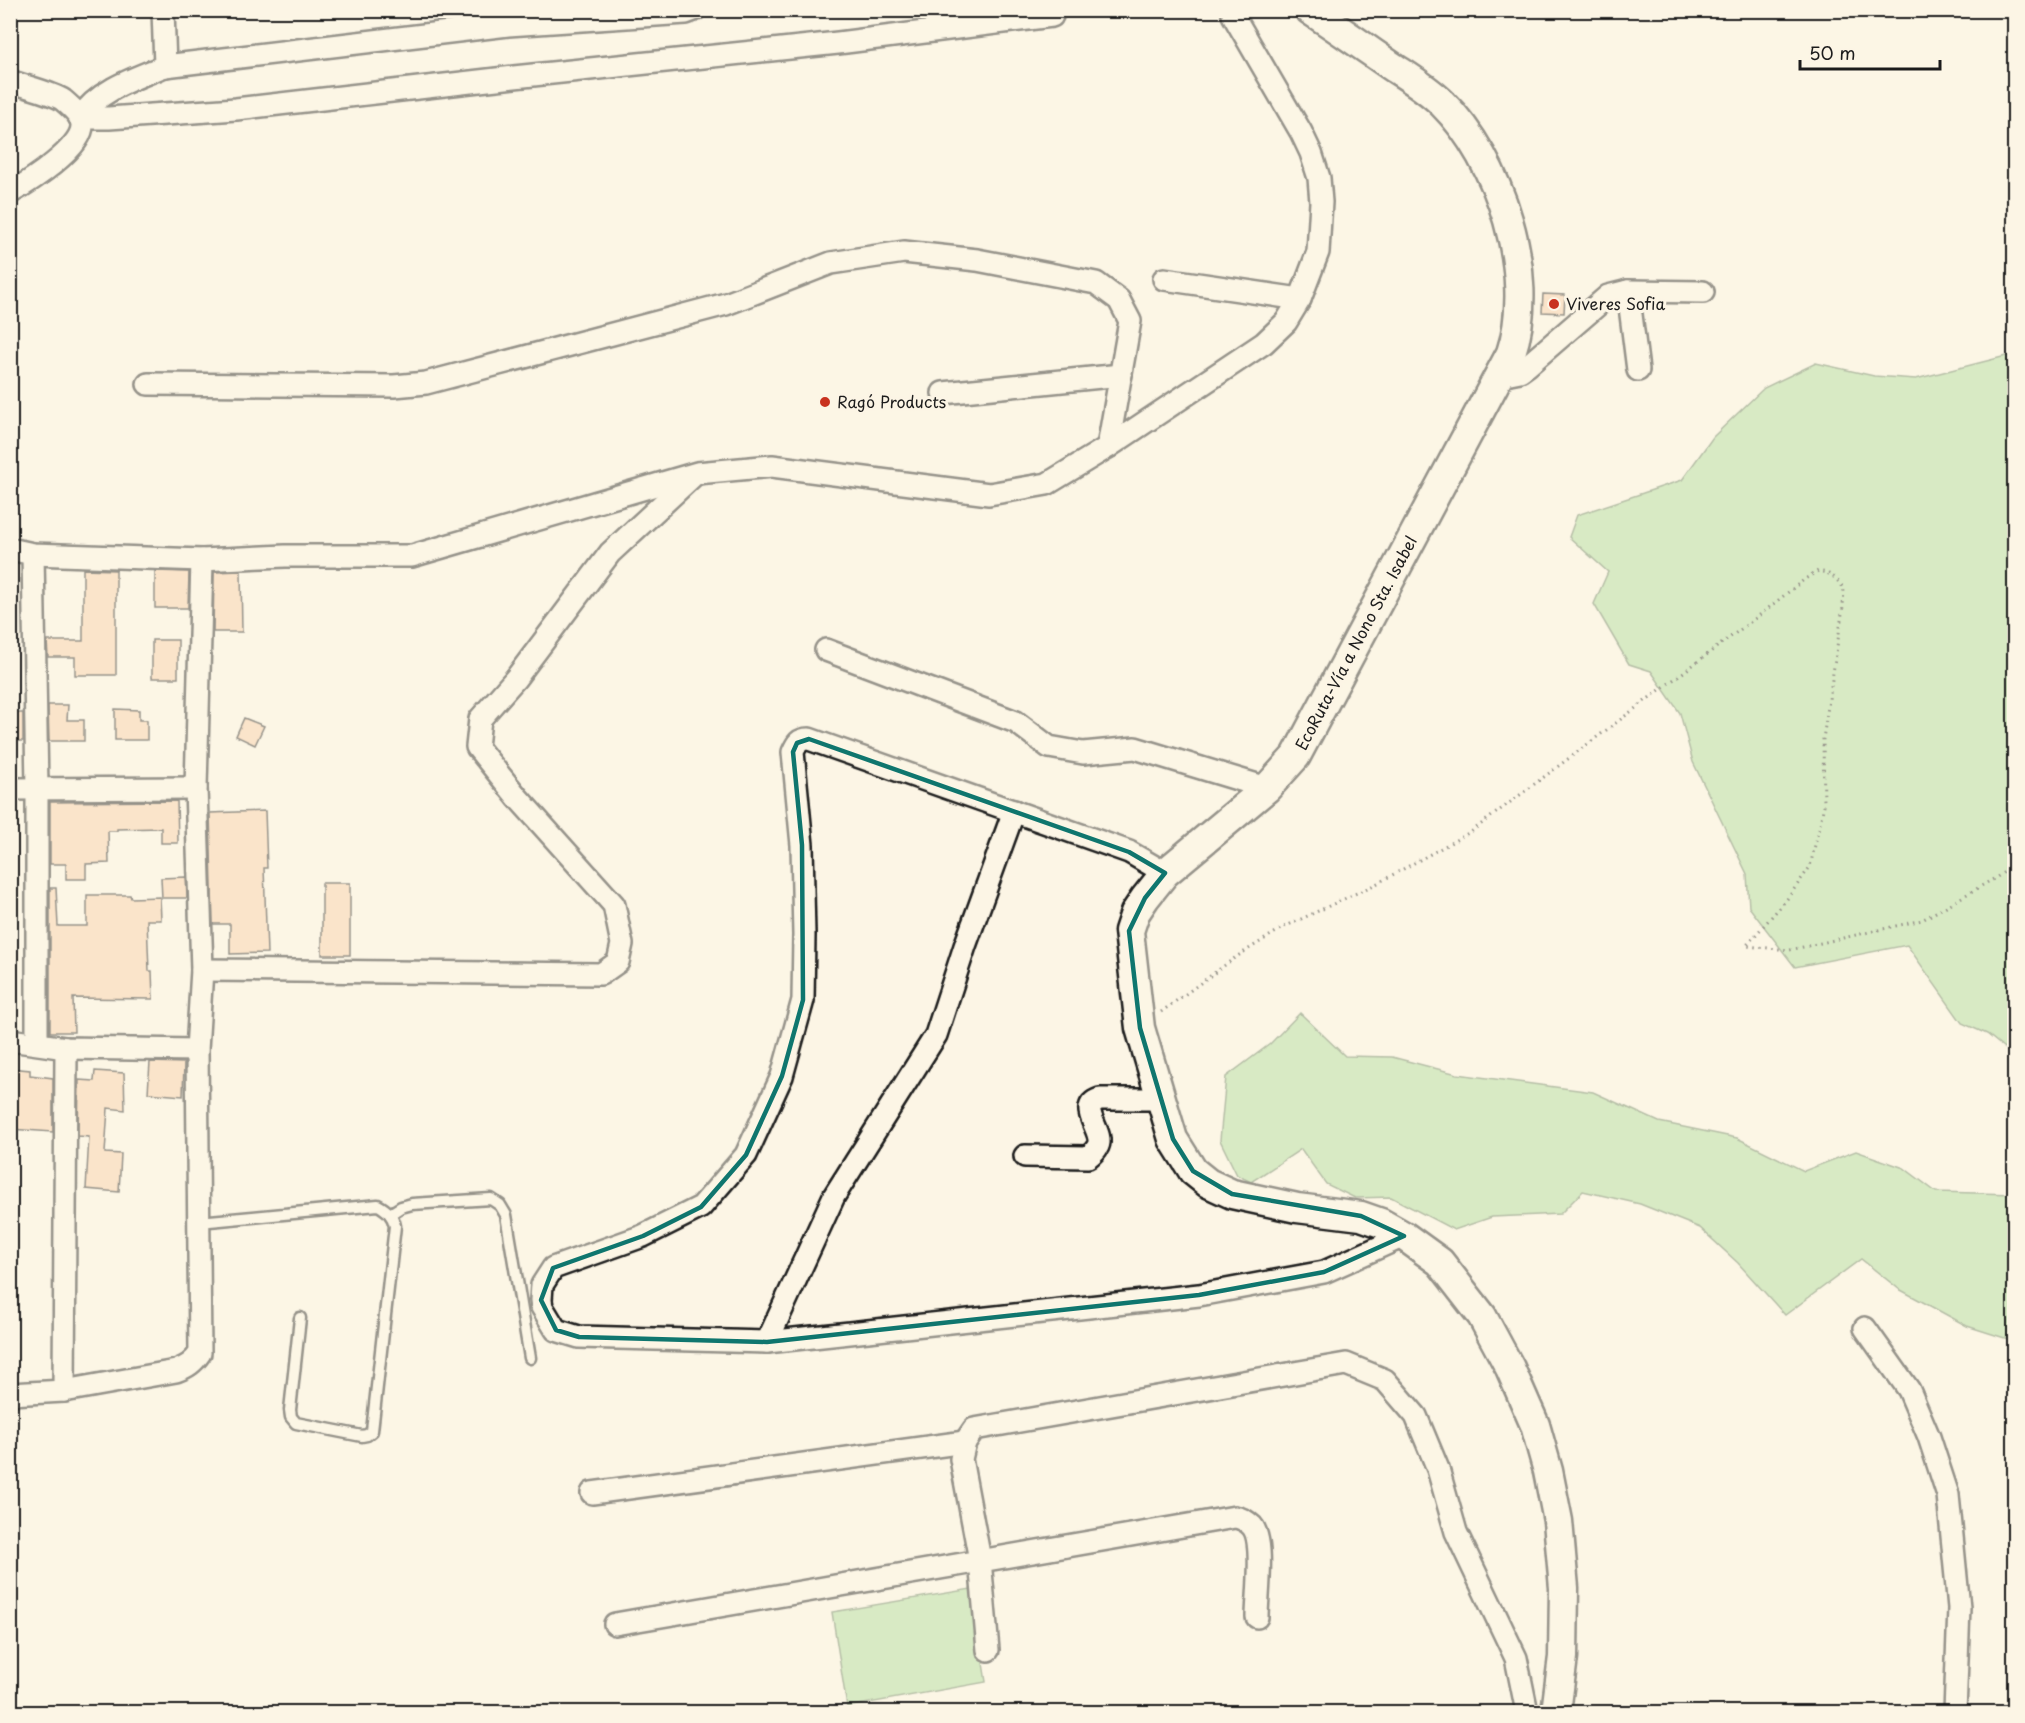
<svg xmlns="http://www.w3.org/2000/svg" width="2025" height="1723" viewBox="0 0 2025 1723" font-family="'Playpen Sans',sans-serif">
	<rect width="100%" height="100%" fill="#fcf5e5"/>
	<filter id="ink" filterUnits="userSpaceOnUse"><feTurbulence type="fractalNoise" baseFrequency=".0167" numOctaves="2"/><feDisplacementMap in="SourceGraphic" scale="12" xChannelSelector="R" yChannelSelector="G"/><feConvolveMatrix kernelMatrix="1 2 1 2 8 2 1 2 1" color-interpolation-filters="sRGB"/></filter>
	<g filter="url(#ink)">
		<!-- green -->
		<g fill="#addc9c" stroke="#647c5c" stroke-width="1.5">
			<path d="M 2014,354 L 2014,1056 L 1987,1034 L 1962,1023 L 1907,945 L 1795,967 L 1749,907 L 1747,874 L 1693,762 L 1680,713 L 1651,671 L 1629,664 L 1594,604 L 1608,572 L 1569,537 L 1577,515 L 1682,480 L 1713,437 L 1764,388 L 1816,363 L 1874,376 L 1916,379 Z"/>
			<path d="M 1300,1013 L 1345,1056 L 1392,1057 L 1457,1074 L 1593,1092 L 1659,1122 L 1737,1138 L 1804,1171 L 1856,1151 L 1904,1168 L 1936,1192 L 2014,1194 L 2014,1341 L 1967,1326 L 1899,1289 L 1861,1259 L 1785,1315 L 1738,1263 L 1700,1228 L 1640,1204 L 1583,1191 L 1560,1214 L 1492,1217 L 1454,1230 L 1391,1197 L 1355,1198 L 1326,1184 L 1301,1149 L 1251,1182 L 1237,1175 L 1220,1140 L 1226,1077 L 1270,1044 Z"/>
			<path d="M 971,1589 L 986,1682 L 847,1707 L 832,1612 Z"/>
		</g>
		<!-- building -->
		<g fill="#f9cea8" stroke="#1c1c1c" stroke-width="1.5">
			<path d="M 1543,294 L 1565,295 L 1564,313 L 1542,312 Z"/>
			<path d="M 83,569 L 116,570 L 116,675 L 75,675 L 75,657 L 48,657 L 47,641 L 83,641 Z"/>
			<path d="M 155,571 L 189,572 L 188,608 L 155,608 Z"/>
			<path d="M 241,571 L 242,632 L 213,632 L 214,572 Z"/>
			<rect x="152" y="640" width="26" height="38"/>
			<path d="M 48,705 L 68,705 L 67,720 L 84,720 L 84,741 L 49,741 Z"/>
			<path d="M 115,709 L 139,710 L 139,720 L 147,720 L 147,740 L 115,740 Z"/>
			<rect x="10" y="713" width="13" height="28"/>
			<path d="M 244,718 L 264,726 L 255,745 L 236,736 Z"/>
			<path d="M 177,801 L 178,843 L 161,843 L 161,828 L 117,829 L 117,831 L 108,831 L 109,863 L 86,864 L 86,879 L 66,879 L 66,864 L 50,864 L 50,802 Z"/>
			<path d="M 265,811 L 267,868 L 264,868 L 267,953 L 230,954 L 230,924 L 213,924 L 210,813 Z"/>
			<path d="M 186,877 L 187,898 L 162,898 L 161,878 Z"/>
			<rect x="322" y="883" width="28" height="72"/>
			<path d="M 50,888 L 56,888 L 58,926 L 87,926 L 87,895 L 130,895 L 131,898 L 160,897 L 161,920 L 147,920 L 149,971 L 152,971 L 153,999 L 73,998 L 74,1032 L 50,1032 Z"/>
			<path d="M 150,1062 L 184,1063 L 183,1096 L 148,1093 Z"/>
			<path d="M 10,1068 L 30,1070 L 30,1075 L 53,1078 L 53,1132 L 10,1129 Z"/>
			<path d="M 95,1071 L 124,1073 L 125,1110 L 108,1108 L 105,1153 L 121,1154 L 119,1192 L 86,1189 L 89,1137 L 78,1136 L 79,1080 L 94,1081 Z"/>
		</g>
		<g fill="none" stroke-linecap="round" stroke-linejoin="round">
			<defs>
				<g id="service">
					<path d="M 390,1214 L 401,1207 L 412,1204 L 491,1199 L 500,1205 L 506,1215 L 530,1358"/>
					<path d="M 199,1222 L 378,1205 C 387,1210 393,1215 395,1226 L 372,1431 L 367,1435 L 362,1436 L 296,1423 L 291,1417 L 290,1410 L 300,1318"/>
				</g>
				<g id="minor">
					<path d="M 947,10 L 980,23"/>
					<path d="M 165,66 L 508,25 L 686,13 L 694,10"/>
					<path d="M 10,81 C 23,86 53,93 63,100 C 70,106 82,116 82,125 C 83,148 29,182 10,193"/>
					<path d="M 80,118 L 109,118 L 236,109 L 514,77 L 838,43 L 1052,16"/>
					<path d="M 80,118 C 98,90 135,78 165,66 L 163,10"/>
					<path d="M 1164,279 L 1300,299"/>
					<path d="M 1628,291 L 1638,370"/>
					<path d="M 1500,375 L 1520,371 L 1527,366 L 1608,296 L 1628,291 L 1703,292"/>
					<path d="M 148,384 L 394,386 L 426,383 L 726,304 L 831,263 L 904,252 L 977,260 L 1096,283 L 1119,300 L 1130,321 L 1108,447"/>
					<path d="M 943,393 L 1121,375"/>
					<path d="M 10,549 L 33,554 L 202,560 L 285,556 L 412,556 L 697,473 L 772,466 L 989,494 L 1047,484 L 1108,447 L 1264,343 L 1286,322 L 1300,299 L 1318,252 L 1321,202 L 1319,178 L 1311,153 L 1301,132 L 1233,15 L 1233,10"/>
					<path d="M 33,554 L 37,789 L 37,1043"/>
					<path d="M 826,650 L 1016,722 L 1049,747 L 1083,753 L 1135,748 L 1267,788"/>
					<path d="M 10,789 L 196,788"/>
					<path d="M 1165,873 L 1129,852 L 809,739 C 799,739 797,743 793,752 L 802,845 L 804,935 L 803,1000 L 782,1076 L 746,1155 L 701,1207 L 643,1236 L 553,1268 L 542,1285 L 541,1300 L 542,1307 L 556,1330 L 579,1337 L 767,1342 L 1199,1295 L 1324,1272 L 1404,1236"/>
					<path d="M 202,970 L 601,974 L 618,962 L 622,944 L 614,905 L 518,798 L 477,747 L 480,719 L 516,678 L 610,553 L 694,475"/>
					<path d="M 10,1040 L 66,1048 L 197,1050"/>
					<path d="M 1025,1156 L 1088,1157 C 1092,1154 1096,1150 1098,1146 C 1105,1131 1075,1107 1100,1099 L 1160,1099"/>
					<path d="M 1865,1328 L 1909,1390 L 1929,1437 L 1948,1495 L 1959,1608 L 1955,1712"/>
					<path d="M 767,1342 L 834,1196 L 936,1035 L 965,946 L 1014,811"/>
					<path d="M 64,1391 L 66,1048"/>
					<path d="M 10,1394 L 64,1391 L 176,1371 C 187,1367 193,1363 200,1353 L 197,1050 L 202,970 L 196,788 L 202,560"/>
					<path d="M 592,1493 L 965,1442"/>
					<path d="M 615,1624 L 1235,1517 C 1241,1518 1247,1521 1252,1526 C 1265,1541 1257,1596 1257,1617"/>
					<path d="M 988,1650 L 980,1560 L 961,1459 L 965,1442 L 974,1429 L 1346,1364 L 1385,1380 L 1416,1416 L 1438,1469 L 1456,1532 L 1516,1658 L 1527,1712"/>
				</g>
				<path id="secondary" d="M 1310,10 C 1337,28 1364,47 1390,65 C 1408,77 1427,88 1442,103 C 1500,160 1537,275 1511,353 L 1296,756 L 1267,788 L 1165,873 L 1145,898 L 1135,913 L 1129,931 L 1140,1028 L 1173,1139 L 1193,1171 L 1208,1183 L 1232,1194 L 1297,1208 L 1361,1216 L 1381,1223 L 1404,1236 L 1440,1262 L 1482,1316 L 1510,1368 L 1535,1425 L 1548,1471 L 1558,1521 L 1564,1588 L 1563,1657 L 1556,1712"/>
			</defs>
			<!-- service casing -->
			<use href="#service" stroke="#1c1c1c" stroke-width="15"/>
			<!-- minor casing -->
			<use href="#minor" stroke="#1c1c1c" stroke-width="26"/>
			<!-- secondary casing -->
			<use href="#secondary" stroke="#1c1c1c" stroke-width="33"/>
			<!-- path -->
			<path stroke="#1c1c1c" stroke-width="3" stroke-dasharray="1.5 4.5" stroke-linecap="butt" d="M 1161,1012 L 1236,957 L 1284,927 L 1376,884 L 1472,831 L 1757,617 L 1805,579 L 1818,571 L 1827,573 L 1835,578 L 1844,588 L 1843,607 L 1823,739 L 1824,805 L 1810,867 L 1787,899 L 1746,946 L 1790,950 L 1922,920 L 1997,877 L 2014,865"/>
			<!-- service -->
			<use href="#service" stroke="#fcf5e5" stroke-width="10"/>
			<!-- minor -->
			<use href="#minor" stroke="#fcf5e5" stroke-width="21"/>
			<!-- secondary -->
			<use href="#secondary" stroke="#fcf5e5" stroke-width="28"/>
		</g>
	</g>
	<!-- marked area -->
	<path d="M0 0H2025V1723H0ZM 809,739 L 1129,852 L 1165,873 L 1145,898 L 1129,931 L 1140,1028 L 1173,1139 L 1193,1171 L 1232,1194 L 1361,1216 L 1404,1236 L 1324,1272 L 1199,1295 L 767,1342 L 579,1337 L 556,1330 L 541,1300 L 553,1268 L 643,1236 L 701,1207 L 746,1155 L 782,1076 L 803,1000 L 802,845 L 793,752 L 797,743 Z" fill="#fcf5e5" fill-opacity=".55" fill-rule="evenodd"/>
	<path fill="none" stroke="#0f766e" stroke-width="4.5" stroke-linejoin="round" d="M 809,739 L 1129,852 L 1165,873 L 1145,898 L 1129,931 L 1140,1028 L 1173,1139 L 1193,1171 L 1232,1194 L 1361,1216 L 1404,1236 L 1324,1272 L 1199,1295 L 767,1342 L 579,1337 L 556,1330 L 541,1300 L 553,1268 L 643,1236 L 701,1207 L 746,1155 L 782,1076 L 803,1000 L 802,845 L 793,752 L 797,743 Z"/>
	<!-- markers -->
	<g fill="#c8321e" stroke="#fcf5e5" stroke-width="2">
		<circle cx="1554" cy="304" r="6"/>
		<circle cx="825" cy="402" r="6"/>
	</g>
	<g text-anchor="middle" stroke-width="6" stroke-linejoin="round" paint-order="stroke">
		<!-- poi labels -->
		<g font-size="16" fill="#1c1c1c" stroke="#fcf5e5" text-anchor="start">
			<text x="1566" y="310">Viveres Sofia</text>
			<text x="837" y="408">Ragó Products</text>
		</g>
		<!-- street labels -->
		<g font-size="16" fill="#1c1c1c" stroke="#fcf5e5">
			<text transform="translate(1356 643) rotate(-62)" y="6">EcoRuta-Vía a Nono Sta. Isabel</text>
		</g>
	</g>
	<!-- margin -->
	<rect width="2025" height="1723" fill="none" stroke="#fcf5e5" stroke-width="36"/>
	<rect x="18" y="18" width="1989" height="1687" fill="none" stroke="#1c1c1c" stroke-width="2" filter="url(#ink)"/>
	<!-- scale -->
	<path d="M1800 60v9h140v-9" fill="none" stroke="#1c1c1c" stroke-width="3"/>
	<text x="1809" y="60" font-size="18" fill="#1c1c1c" stroke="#fcf5e5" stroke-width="4.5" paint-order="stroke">50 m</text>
</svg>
